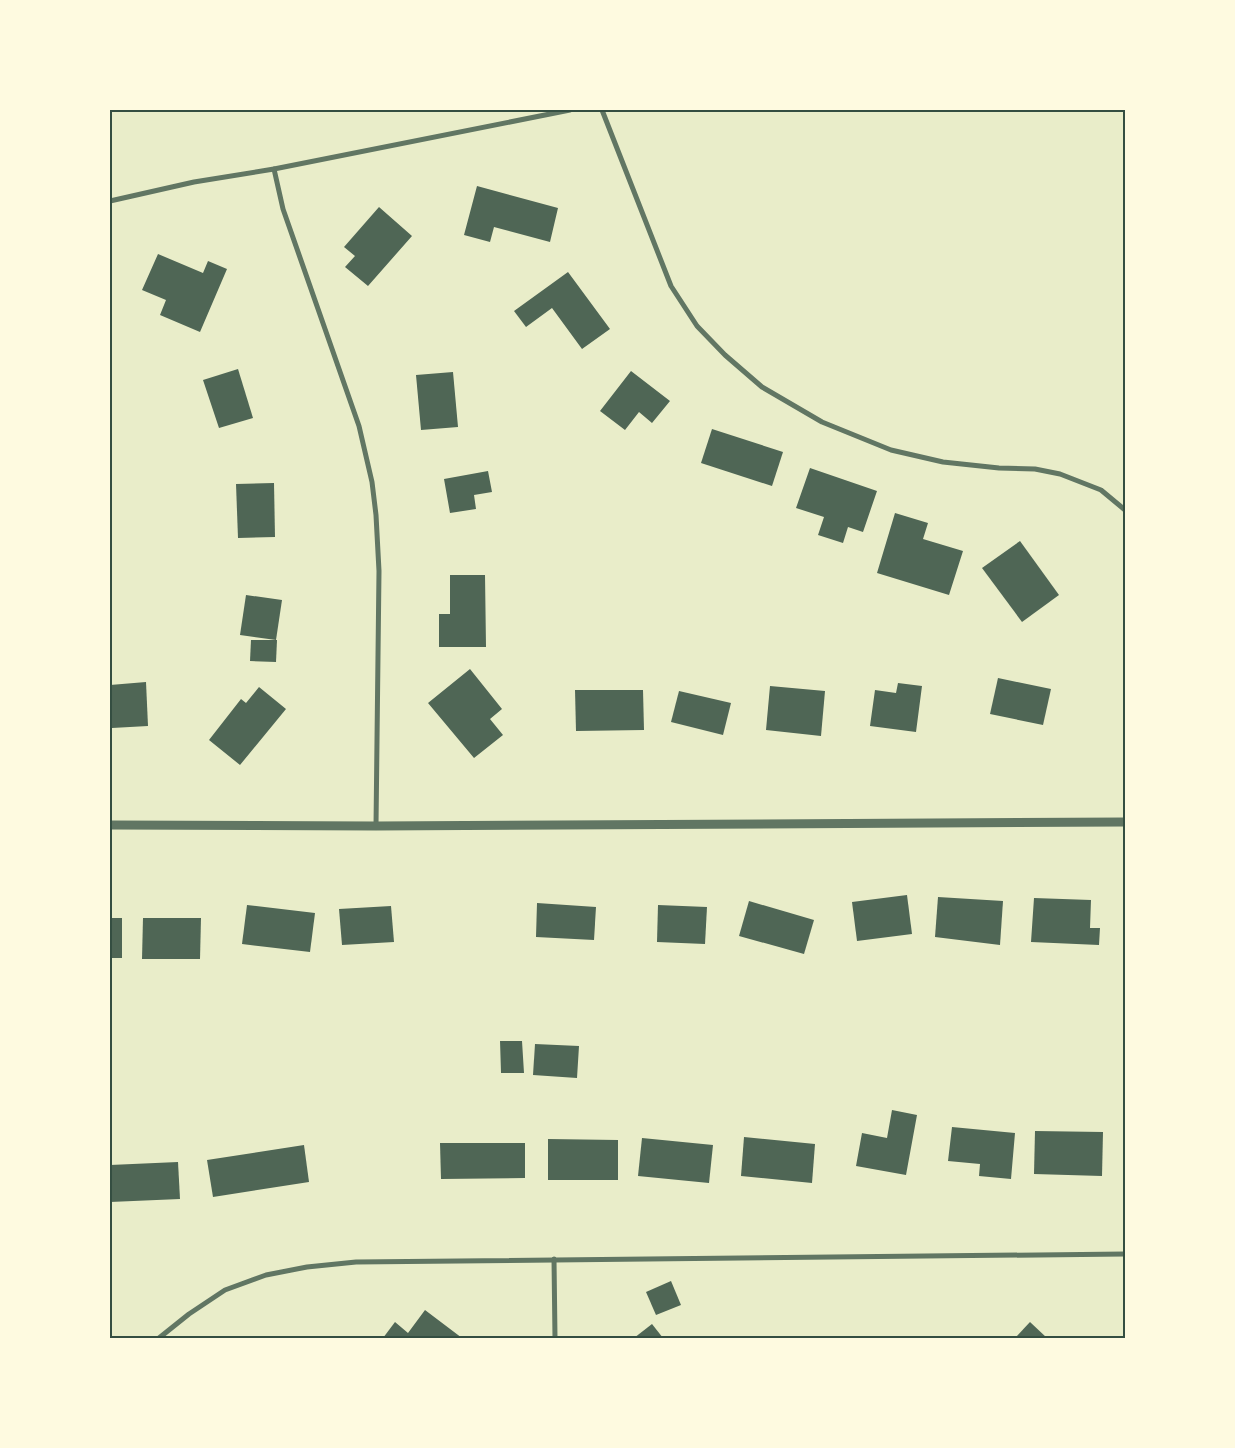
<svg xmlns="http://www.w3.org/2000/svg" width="1235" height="1448" viewBox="0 0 1235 1448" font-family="'Exo 2',sans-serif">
	<rect width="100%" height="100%" fill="#e9edc9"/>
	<!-- building -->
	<g fill="#4f6655">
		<path d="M 477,186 L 558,208 L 550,242 L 494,227 L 490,242 L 464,235 Z"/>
		<path d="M 379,207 L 412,236 L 368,286 L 345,267 L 355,256 L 344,247 Z"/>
		<path d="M 158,254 L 203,273 L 208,261 L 227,269 L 200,332 L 160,315 L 166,300 L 142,290 Z"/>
		<path d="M 568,272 L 610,329 L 582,349 L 552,308 L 526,327 L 514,311 Z"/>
		<path d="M 238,369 L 253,418 L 219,428 L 203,380 Z"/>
		<path d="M 631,371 L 670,401 L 652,423 L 639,412 L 625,430 L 600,411 Z"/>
		<path d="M 453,372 L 458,427 L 421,430 L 416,375 Z"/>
		<path d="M 712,429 L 783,452 L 772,486 L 701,463 Z"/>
		<path d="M 810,468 L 877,491 L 863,532 L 848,527 L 843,543 L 818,535 L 824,517 L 796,508 Z"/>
		<path d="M 488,471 L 492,492 L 474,495 L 476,509 L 450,513 L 444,479 Z"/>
		<path d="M 274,483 L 275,537 L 238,538 L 236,484 Z"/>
		<path d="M 895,513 L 928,523 L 923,539 L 963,551 L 949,595 L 877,573 Z"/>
		<path d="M 1020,541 L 1059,595 L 1022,622 L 982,568 Z"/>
		<path d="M 450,575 L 485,575 L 486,647 L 439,647 L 439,614 L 450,614 Z"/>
		<path d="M 246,595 L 282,600 L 276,640 L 240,635 Z"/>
		<path d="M 251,640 L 277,640 L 276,662 L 250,661 Z"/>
		<path d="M 470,669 L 502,709 L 490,719 L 503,735 L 474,758 L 428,703 Z"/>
		<path d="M 998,678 L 1051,689 L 1043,725 L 990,714 Z"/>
		<path d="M 146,682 L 148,726 L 112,728 L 110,685 Z"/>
		<path d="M 898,683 L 922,686 L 916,732 L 870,726 L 875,690 L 896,693 Z"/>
		<path d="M 770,686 L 825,691 L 821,736 L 766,730 Z"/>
		<path d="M 259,687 L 286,709 L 240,765 L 209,740 L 241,699 L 246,703 Z"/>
		<path d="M 575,690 L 643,690 L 644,730 L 576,731 Z"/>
		<path d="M 679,691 L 731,703 L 723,735 L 671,722 Z"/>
		<path d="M 907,895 L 912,934 L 857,941 L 852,902 Z"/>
		<path d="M 938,897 L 1003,901 L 1000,945 L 935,937 Z"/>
		<path d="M 1034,898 L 1091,900 L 1090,928 L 1100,928 L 1099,945 L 1031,942 Z"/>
		<path d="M 749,901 L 814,920 L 804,954 L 739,936 Z"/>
		<path d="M 537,903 L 596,907 L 594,940 L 536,937 Z"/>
		<path d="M 247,905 L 315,913 L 310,952 L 242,944 Z"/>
		<path d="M 658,905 L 707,907 L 705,944 L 657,942 Z"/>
		<path d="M 391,906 L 394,942 L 342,945 L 339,909 Z"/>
		<rect x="110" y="918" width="12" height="40"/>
		<path d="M 143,918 L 201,918 L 200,959 L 142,959 Z"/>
		<path d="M 500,1041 L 522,1041 L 524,1073 L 501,1073 Z"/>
		<path d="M 535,1044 L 579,1046 L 577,1078 L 533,1075 Z"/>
		<path d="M 892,1110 L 917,1115 L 906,1175 L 856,1166 L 862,1133 L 887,1138 Z"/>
		<path d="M 952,1127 L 1015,1133 L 1011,1179 L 979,1176 L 980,1164 L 948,1161 Z"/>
		<path d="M 1035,1131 L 1103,1132 L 1102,1176 L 1034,1174 Z"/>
		<path d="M 744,1137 L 815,1144 L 812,1183 L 741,1176 Z"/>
		<path d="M 642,1138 L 713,1145 L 709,1183 L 638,1176 Z"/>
		<path d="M 548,1139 L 618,1140 L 618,1180 L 548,1180 Z"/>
		<path d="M 440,1143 L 525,1143 L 525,1178 L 441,1179 Z"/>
		<path d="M 304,1145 L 309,1182 L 213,1197 L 207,1160 Z"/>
		<path d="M 178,1162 L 180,1199 L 110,1202 L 110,1165 Z"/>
		<path d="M 671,1281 L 681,1305 L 656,1315 L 646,1292 Z"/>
		<path d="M 425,1310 L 462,1338 L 383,1338 L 395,1322 L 408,1333 Z"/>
		<path d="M 1030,1322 L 1047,1338 L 1015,1338 Z"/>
		<path d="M 652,1324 L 663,1338 L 634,1338 Z"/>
	</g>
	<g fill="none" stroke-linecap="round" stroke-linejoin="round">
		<!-- minor -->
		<g stroke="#617663" stroke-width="5">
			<path d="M 602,110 L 671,286 L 697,326 L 725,355 L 762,387 L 822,422 L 891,450 L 943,462 L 999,468 L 1035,469 L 1060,474 L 1101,490 L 1125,510"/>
			<path d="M 274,169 L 283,209 L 359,426 L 372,482 L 376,515 L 379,571 L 376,826"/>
			<path d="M 110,201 L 194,182 L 274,169 L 570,110"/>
			<path d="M 554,1259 L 555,1338"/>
			<path d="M 159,1338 L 189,1314 L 225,1290 L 266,1275 L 307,1267 L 356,1262 L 1125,1254"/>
		</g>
		<!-- tertiary -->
		<path stroke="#617663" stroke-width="9" d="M 110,825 L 376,826 L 1125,822"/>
	</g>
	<!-- border -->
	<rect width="1235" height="1448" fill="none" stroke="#fefae0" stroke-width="222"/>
	<rect x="111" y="111" width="1013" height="1226" fill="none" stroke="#344e41" stroke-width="2"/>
</svg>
